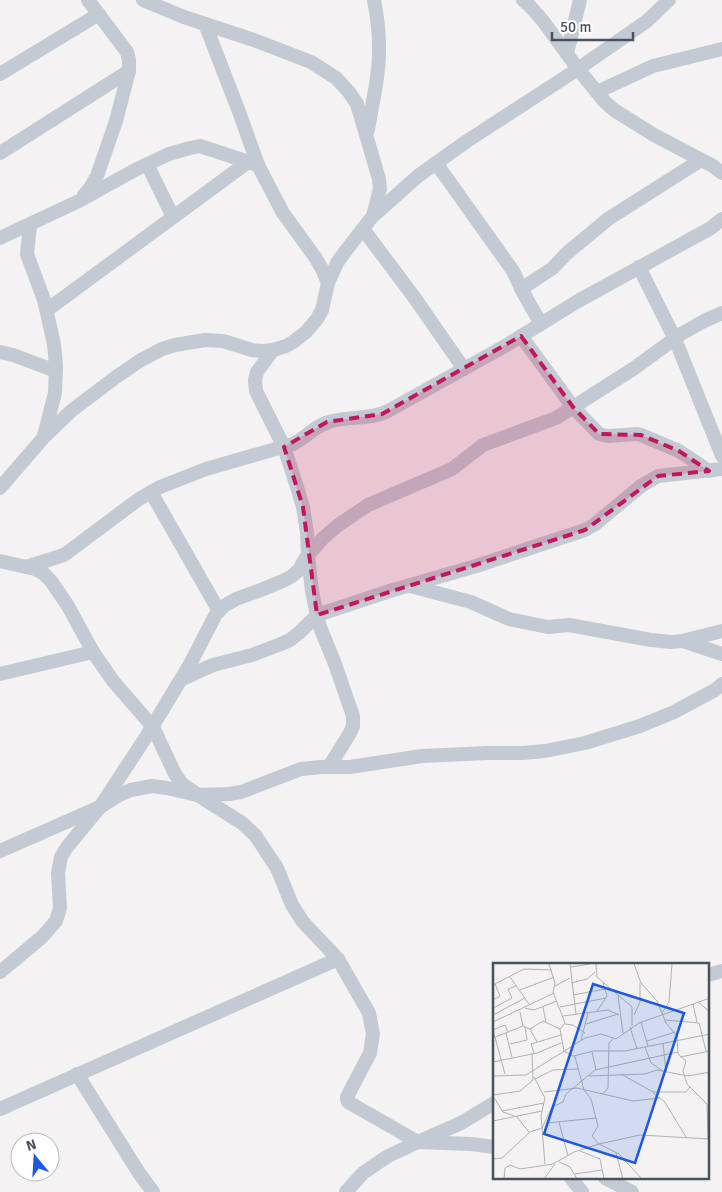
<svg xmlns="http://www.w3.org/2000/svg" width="722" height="1192" viewBox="0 0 722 1192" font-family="Signika,sans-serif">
	<rect width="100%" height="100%" fill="#f4f2f2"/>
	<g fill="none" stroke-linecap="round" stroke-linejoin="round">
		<!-- minor -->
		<g stroke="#c3cad3" stroke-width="14">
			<path d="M 143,0 L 184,17 L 254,40 L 311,62 L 336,78 L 349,92 L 357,104 L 379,179 L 380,189 L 373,216"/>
			<path d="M 523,0 L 529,5 L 543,21 L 578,69 L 605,102 L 614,110 L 654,135 L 713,166 L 722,173"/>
			<path d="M 205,24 L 238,109 L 258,165 L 283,213 L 315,257 L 322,269 L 328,283"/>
			<path d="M 567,53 L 580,0"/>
			<path d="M 0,74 L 99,14"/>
			<path d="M 597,92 L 653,66 L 722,49"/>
			<path d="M 368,130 C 372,103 380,74 379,46 C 379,30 377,15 374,0"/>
			<path d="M 0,153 L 129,71"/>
			<path d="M 436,163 L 513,271 L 524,294 L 541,324"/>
			<path d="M 147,164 L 173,217"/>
			<path d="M 84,195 L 90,188 L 97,176 L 116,121 L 129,71 L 129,60 L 127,52 L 88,0"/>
			<path d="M 30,225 L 27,254 L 44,300 L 54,344 L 56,365 L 55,393 L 44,436"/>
			<path d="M 363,229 L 414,297 L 464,369"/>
			<path d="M 0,238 L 79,201 L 135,170 L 169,154 L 190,148 L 200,146 L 258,165"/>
			<path d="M 639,267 L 675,339 L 722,456"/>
			<path d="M 521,289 L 553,268 L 566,254 L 608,219 L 701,160"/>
			<path d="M 47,310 L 248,162"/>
			<path d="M 521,336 L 573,407 L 599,434 L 608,436 L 637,434 L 641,435 L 679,451 L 709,471"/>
			<path d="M 273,350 L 257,372 L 255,380 L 256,391 L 284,447 L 297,487 L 303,507 L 307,533 L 308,556 L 312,591 L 317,615 L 320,627 L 335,664 L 353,716 L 353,726 L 350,733 L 329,767"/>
			<path d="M 0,352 L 13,355 L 56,371"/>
			<path d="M 0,488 L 44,437 L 71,411 L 116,377 L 141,360 L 162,349 L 175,345 L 205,340 L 223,341 L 252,350 L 262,351 L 273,350 L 286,346 L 293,342 L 306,332 L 317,319 L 322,310 L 328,283 L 337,263 L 344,253 L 372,217 L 418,176 L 467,141 L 578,69 L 647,21 L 669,0"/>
			<path d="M 151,492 L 219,611"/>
			<path d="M 0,561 L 35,569 L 43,573 L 51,581 L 68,606 L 93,652 L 113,681 L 153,727 L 175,774 L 182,784 L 204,799 L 242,823 L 255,835 L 277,868 L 292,905 L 303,922 L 338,959 L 369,1013 L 373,1034 L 370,1053 L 347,1097 L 347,1099 L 348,1102 L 418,1142 L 461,1123 L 494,1103"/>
			<path d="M 26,567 L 64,555 L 139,499 L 160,487 L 206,469 L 293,444 C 305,438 314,427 326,423 C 345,415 368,421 388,411 L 505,346 L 578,301 L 711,228 L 722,219"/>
			<path d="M 410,586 L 471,602 L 509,619 L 548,627 L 569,625 L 651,640 L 671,642 L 682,641 L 722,631"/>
			<path d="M 683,641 L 722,654"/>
			<path d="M 0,674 L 93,652"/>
			<path d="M 182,679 L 213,665 L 252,655 L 281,644 L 290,640 L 300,632 L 317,615 L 393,590 L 476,566 L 585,530 L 594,525 L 641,486 L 658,476 L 722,469"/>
			<path d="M 0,851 L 100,807 L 119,795 L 131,790 L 152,786 L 167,788 L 197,795 L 229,794 L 241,792 L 301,769 L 321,767 L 350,767 L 422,756 L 487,753 L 523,753 L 545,751 L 585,743 L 640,726 L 674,712 L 715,690 L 722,684"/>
			<path d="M 0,972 L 42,937 L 56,921 L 60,908 L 58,873 L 61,857 L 67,847 L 100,807 L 146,737 L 189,666 L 216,614 L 224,606 L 236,599 L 261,590 L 285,580 L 292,576 L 299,570 L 305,559 L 322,539 L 337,526 L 368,505 L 452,469 L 483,445 L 556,418 L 633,369 L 681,334 L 704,321 L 722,313"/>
			<path d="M 708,975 L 722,971"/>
			<path d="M 77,1074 L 139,1173 L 153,1192"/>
			<path d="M 0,1109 L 338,959"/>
			<path d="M 571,1178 L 582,1192"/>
			<path d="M 605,1178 L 632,1192"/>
			<path d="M 346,1192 L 363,1173 L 388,1156 L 418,1142 L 471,1144 L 494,1147"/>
		</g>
	</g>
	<!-- marked area -->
	<path fill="#c2185b" fill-opacity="0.2" stroke="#c2185b" stroke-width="4" stroke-dasharray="10 6" stroke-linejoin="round" d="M 521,336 L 573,407 L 599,434 L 641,435 L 679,451 L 709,471 L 658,476 L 585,530 L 317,615 L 303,507 L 284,447 L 327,422 L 382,414 Z"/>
	<!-- overview -->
	<g transform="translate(493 963)">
		<rect width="216" height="216" fill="#f4f2f2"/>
		<path fill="none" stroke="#b0b2b7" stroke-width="1" d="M 56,1 L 62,20 L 60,29 L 72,60 L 67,66M 77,1 L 83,51M 103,1 L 104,14 L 139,44 L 139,63M 141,1 L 148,20 L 164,38 L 173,60 L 184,73 L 185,91 L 193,98 L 190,108 L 194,121 L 214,141 L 215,176M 78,4 L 97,1M 17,14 L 36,41M 78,20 L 94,16 L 102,9M 0,22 L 31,6 L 59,7M 62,23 L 77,15M 27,27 L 61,14M 80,32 L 112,26M 125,33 L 130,70M 0,37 L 7,33 L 2,21M 205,39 L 217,49M 200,41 L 204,59M 50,44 L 53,60M 67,44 L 113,35M 0,45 L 19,35 L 15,26 L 23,23M 32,45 L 41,47 L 64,38M 104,48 L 114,33 L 110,20M 27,49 L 30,63 L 37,66 L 44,79M 169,50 L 176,39 L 179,1M 0,52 L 32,35M 141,52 L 147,39 L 147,20M 70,53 L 115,47 L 126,52M 172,57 L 206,60 L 213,88M 0,59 L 61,30M 148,59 L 155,83M 72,61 L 80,62 L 92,70M 93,61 L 125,51M 137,64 L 144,86M 37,66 L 50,58 L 67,66M 67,66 L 71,88 L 82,94 L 91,127 L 98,136 L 105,163 L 99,173 L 106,181 L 147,172 L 217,176M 0,67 L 12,111M 0,67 L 12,62 L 15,69M 13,70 L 19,94M 0,75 L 30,63M 88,77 L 95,50M 154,78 L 182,69M 170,80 L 173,109M 17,81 L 34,77 L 32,64M 152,84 L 158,100 L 170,108M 99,89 L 103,107M 41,90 L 38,81 L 68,72M 81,93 L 100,88 L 132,88 L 217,71M 187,94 L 217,88M 0,99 L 44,90 L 68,80M 128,111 L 160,129 L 193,129 L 197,124M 0,113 L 33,112 L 92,75 L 108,71 L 123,76 L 146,60 L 217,35M 96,113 L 152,111 L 164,107 L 195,113 L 217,109M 41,114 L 52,135 L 48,153 L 52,201M 42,116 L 60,107 L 85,106M 51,129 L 84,125 L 140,138 L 167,135M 160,130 L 171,138 L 193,174M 110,131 L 115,125 L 116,80 L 120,76M 0,132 L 27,128 L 40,117 L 39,90M 0,133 L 10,149 L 24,154 L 36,169M 9,148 L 51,140M 0,158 L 49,148M 66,159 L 75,193M 54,160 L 103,155M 87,188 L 107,196 L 111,216M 123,190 L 130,216M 0,196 L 9,195 L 37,169 L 49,165 L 59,144 L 70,139 L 73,131 L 102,107 L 185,89M 66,199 L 77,204 L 84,216M 82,211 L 109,207M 11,216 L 12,205 L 17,202 L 27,206 L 60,201 L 81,189 L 106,181 L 126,191 L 149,216M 51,216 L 62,201"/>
		<path fill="#1e58e2" fill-opacity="0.15" stroke="#1e58e2" stroke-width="2.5" d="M 100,21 L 191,50 L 142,200 L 51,171 Z"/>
		<rect width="216" height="216" fill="none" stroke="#4a525f" stroke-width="2.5"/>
	</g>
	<!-- north arrow -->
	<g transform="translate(35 1157) rotate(342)"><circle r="24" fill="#ffffff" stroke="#b7babf"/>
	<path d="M0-4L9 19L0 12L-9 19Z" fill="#1e58e2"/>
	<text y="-8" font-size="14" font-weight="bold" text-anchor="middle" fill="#4a525f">N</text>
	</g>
	<!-- scale -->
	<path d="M552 32v8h81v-8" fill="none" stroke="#4a525f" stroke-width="2.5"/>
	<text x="560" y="32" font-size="15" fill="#4a525f" stroke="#ffffff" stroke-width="4" paint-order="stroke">50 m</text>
</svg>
